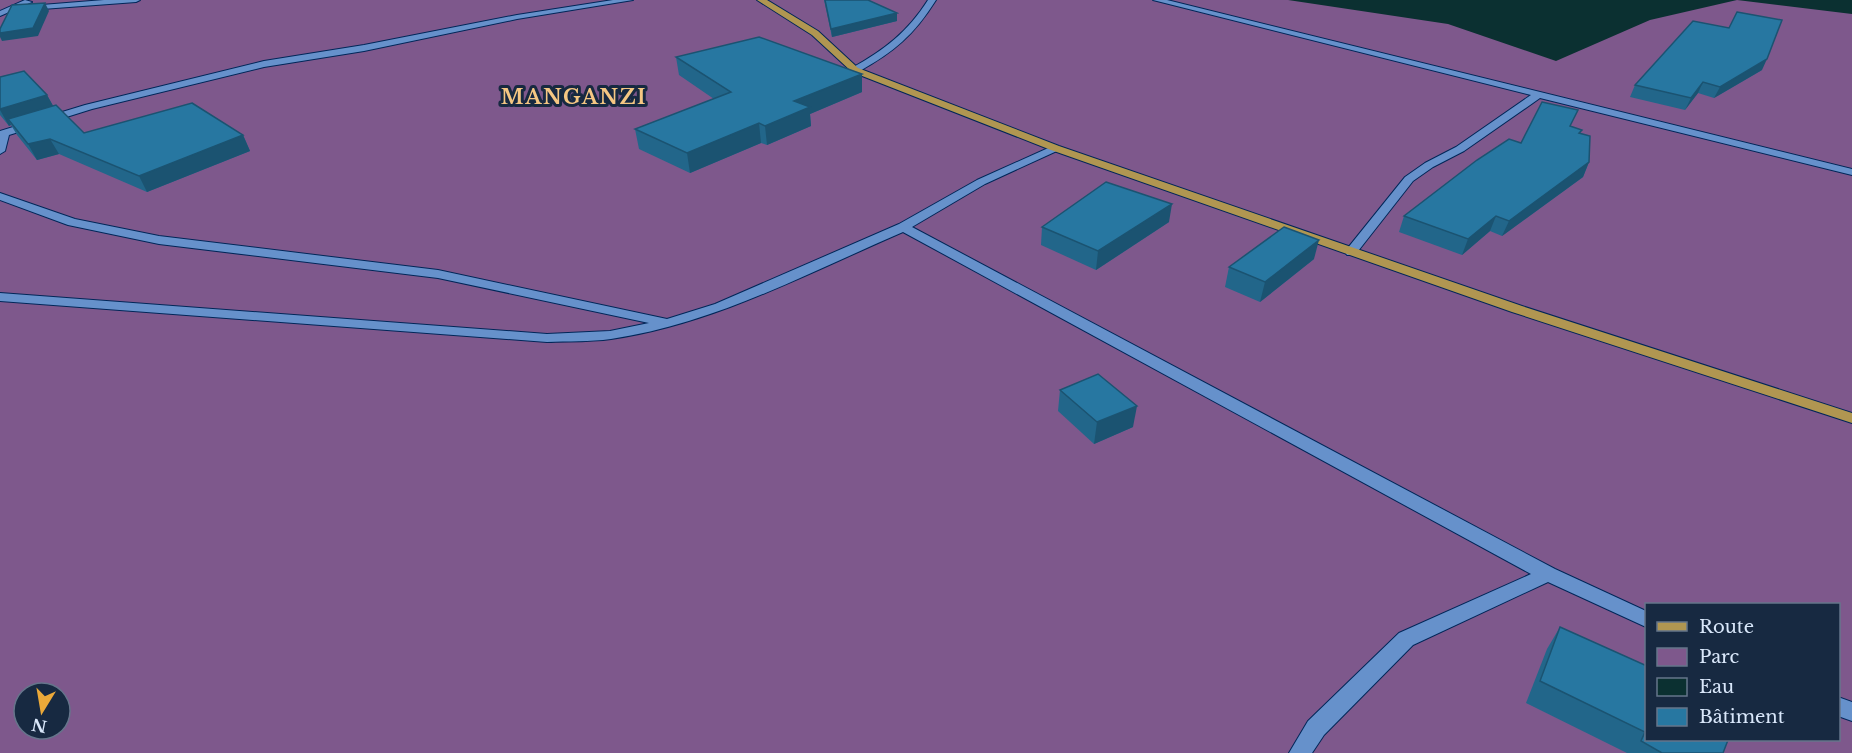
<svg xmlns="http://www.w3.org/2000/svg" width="1852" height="753" viewBox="0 0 1852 753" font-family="'Libre Baskerville',serif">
	<rect width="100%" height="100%" fill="#194176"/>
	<!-- green -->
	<path fill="#7e588c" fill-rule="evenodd" d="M 0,0 L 1852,0 L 1852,753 L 0,753 ZM 1646,604 L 1838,604 L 1838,740 L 1646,740 ZM 24,693 L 60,693 L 60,729 L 24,729 Z"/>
	<!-- water -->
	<path fill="#0b3031" d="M 1288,0 L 1852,0 L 1852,14 L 1737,0 L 1650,20 L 1556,61 L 1448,24 Z"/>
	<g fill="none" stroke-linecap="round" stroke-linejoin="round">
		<defs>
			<g id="minor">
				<path d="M 25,0 L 32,2 L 0,16 L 0,11 Z"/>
				<path d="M 104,0 L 140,0 L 136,2 L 29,10 L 25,8 L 29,6 Z"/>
				<path d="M 613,0 L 633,0 L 517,19 L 364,51 L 264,67 L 92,109 L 9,135 L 5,151 L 0,154 L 0,131 L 85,105 L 264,61 L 364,45 L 517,15 Z"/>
				<path d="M 928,0 L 936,0 C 914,35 894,52 858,72 L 852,72 L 852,68 C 884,50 908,32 928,0 Z"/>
				<path d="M 1153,0 L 1167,0 L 1852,169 L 1852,175 L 1540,98 L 1464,151 L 1433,167 L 1413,181 L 1355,255 L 1347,255 L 1345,252 L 1347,249 L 1405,177 L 1425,163 L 1456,147 L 1531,95 Z"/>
				<path d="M 1055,145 L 1060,148 L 1059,150 L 985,184 L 912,227 L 1555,569 L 1646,611 L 1646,627 L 1548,582 L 1413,645 L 1324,735 L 1312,753 L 1289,753 L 1308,721 L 1399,633 L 1531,574 L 903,232 C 808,273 714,324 611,339 C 590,342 568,341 547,342 L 0,301 L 0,293 L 547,334 L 610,331 L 649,323 L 438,278 L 159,244 L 68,225 L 0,200 L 0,193 L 75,219 L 159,236 L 438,270 L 667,319 L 715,304 L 899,224 L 977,180 Z"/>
				<path d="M 1838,697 L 1852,702 L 1852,721 L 1838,716 Z"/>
			</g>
			<path id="major" d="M 757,0 L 767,0 L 818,31 L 858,68 L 1059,146 L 1522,306 L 1852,413 L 1852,423 L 1512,312 L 1051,150 L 852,72 L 812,35 Z"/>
		</defs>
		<!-- minor casing -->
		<use href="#minor" stroke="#002658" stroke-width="2"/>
		<!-- major casing -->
		<use href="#major" stroke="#002658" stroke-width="2"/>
		<!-- minor -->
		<use href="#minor" fill="#6691cb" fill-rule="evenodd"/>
		<!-- major -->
		<use href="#major" fill="#b09651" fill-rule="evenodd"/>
	</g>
	<!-- wall -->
	<g fill="#22668a">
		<path d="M 824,0 L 868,0 L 897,21 L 832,37 Z"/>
		<path d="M 676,57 L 862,74 L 862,92 L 810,114 L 811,126 L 767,145 L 761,143 L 690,173 L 639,149 L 635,129 L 714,99 L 679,75 Z"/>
		<path d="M 1762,70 L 1714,98 L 1698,93 L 1685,110 L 1630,97 L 1635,85 Z"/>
		<path d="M 0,77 L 47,95 L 53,106 L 84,133 L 243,135 L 250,151 L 147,192 L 59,154 L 37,160 L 17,135 L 11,125 L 9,126 L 0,115 Z"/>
		<path d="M 1571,127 L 1581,133 L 1589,162 L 1583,177 L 1502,236 L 1490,231 L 1462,255 L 1399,232 L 1404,216 Z"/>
		<path d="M 1169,222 L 1096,270 L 1041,245 L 1042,227 Z"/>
		<path d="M 1314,259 L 1260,302 L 1225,287 L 1229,267 Z"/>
		<path d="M 1060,390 L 1133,427 L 1094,444 L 1058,411 Z"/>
		<path d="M 1560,627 L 1723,753 L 1627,753 L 1526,703 L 1547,649 Z"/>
	</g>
	<!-- shaded-wall -->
	<g fill="#1b5371">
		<path d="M 45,3 L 49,11 L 38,36 L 2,41 L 0,37 L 0,33 Z"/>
		<path d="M 897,13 L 897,21 L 832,37 L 831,29 Z"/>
		<path d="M 1767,59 L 1762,70 L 1714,98 L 1720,87 Z"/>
		<path d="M 862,74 L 862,92 L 810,114 L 811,126 L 767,145 L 765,126 L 794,101 Z"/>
		<path d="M 1703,82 L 1698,93 L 1685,110 L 1691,98 Z"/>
		<path d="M 47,95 L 56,111 L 8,119 L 11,125 L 9,126 L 0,110 L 0,109 Z"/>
		<path d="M 759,123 L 761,143 L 690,173 L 687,153 Z"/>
		<path d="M 243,135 L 250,151 L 147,192 L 139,176 Z"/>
		<path d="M 50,139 L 59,154 L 37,160 L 28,144 Z"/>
		<path d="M 1589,162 L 1583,177 L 1502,236 L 1509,221 Z"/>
		<path d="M 1172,204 L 1169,222 L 1096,270 L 1098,251 Z"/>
		<path d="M 1496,216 L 1490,231 L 1462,255 L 1468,239 Z"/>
		<path d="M 1319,240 L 1314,259 L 1260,302 L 1265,282 Z"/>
		<path d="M 1137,406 L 1133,427 L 1094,444 L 1097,422 Z"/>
	</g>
	<!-- building -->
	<g fill="#2777a1" stroke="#1b5371" stroke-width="1.5">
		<path d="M 825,0 L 868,0 L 897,13 L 831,29 Z"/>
		<path d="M 45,3 L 33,28 L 0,33 L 0,29 L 12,5 Z"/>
		<path d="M 1737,12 L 1782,20 L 1767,59 L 1720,87 L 1703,82 L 1691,98 L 1635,85 L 1693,21 L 1729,28 Z"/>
		<path d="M 759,37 L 862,74 L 794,101 L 810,107 L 765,126 L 759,123 L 687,153 L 635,129 L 731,92 L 676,57 Z"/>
		<path d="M 24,71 L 47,95 L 0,109 L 0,77 Z"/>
		<path d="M 1542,102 L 1578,110 L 1570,126 L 1582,130 L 1579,133 L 1590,136 L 1589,162 L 1509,221 L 1496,216 L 1468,239 L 1404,216 L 1477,160 L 1509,139 L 1521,143 Z"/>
		<path d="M 192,103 L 243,135 L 139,176 L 50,139 L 28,144 L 8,119 L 56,105 L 84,133 Z"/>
		<path d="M 1106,182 L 1172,204 L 1098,251 L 1042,227 Z"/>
		<path d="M 1284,227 L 1319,240 L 1265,282 L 1229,267 Z"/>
		<path d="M 1098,374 L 1137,406 L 1097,422 L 1060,390 Z"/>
		<path d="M 1560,627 L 1647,666 L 1647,740 L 1728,740 L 1723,753 L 1662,753 L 1641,741 L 1645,732 L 1540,681 Z"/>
	</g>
	<g text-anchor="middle" stroke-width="6" stroke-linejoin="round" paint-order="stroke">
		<!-- far-district labels -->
		<g font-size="20" font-weight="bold" letter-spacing="1.5" fill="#f5c783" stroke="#172941">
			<text x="574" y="104">MANGANZI</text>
		</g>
	</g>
	<!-- legend -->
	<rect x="1645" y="603" width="195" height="138" fill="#172941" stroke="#65758b" stroke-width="1.5"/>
	<rect x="1657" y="622" width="30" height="9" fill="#b09651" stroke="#65758b" stroke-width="1.5"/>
	<text x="1699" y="633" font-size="18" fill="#d9e7fa">Route</text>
	<rect x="1657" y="648" width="30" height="18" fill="#7e588c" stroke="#65758b" stroke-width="1.5"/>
	<text x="1699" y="663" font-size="18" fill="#d9e7fa">Parc</text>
	<rect x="1657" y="678" width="30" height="18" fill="#0b3031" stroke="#65758b" stroke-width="1.5"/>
	<text x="1699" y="693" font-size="18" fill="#d9e7fa">Eau</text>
	<rect x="1657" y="708" width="30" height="18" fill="#2777a1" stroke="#65758b" stroke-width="1.5"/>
	<text x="1699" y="723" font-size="18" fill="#d9e7fa">Bâtiment</text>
	<!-- north arrow -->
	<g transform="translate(42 711) rotate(191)"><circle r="28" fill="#172941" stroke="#65758b" stroke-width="1.5"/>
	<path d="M0-4.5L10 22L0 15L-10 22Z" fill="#eba939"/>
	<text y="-9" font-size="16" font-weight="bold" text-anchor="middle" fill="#d9e7fa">N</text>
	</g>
</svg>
